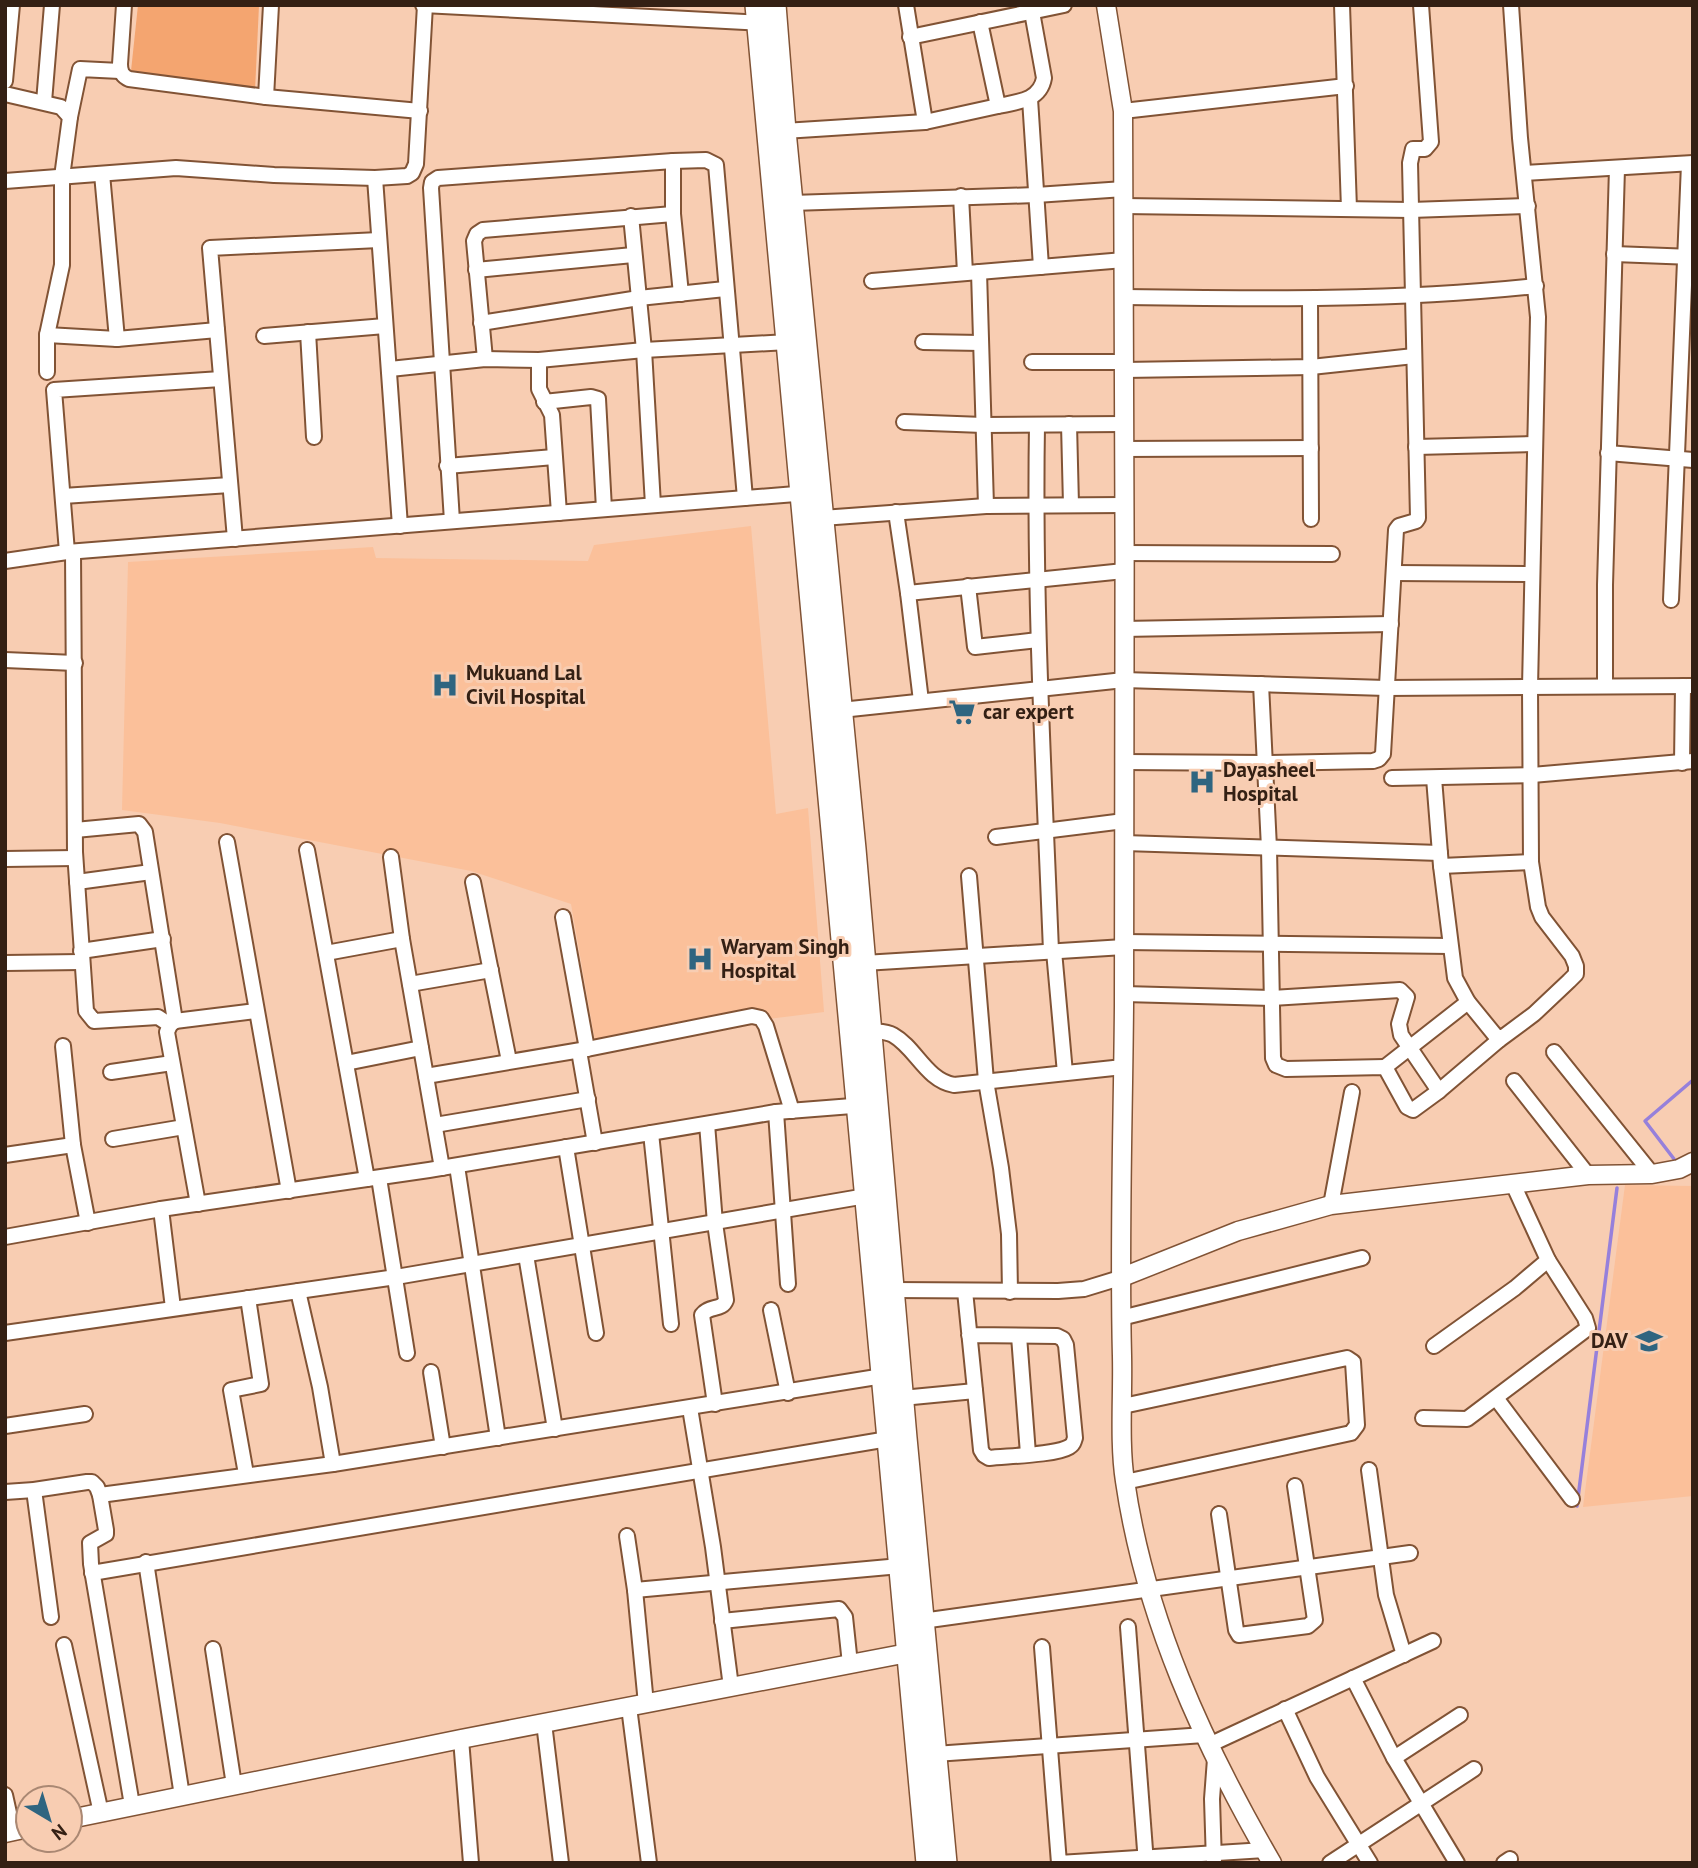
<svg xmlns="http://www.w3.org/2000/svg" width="1698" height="1868" viewBox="0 0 1698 1868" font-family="'PT Sans',sans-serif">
	<rect width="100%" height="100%" fill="#f8cdb2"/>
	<!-- built -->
	<g fill="#fbc09a">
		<path d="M 751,526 L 776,814 L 808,808 L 824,1012 L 595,1041 L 571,904 L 471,871 L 220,823 L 122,810 L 128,562 L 373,547 L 376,558 L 588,561 L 594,545 Z"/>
		<path d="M 1625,1185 L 1693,1186 L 1693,1496 L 1583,1507 Z"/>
	</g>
	<!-- green -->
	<path fill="#f4a570" d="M 138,5 L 259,5 L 255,91 L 131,71 Z"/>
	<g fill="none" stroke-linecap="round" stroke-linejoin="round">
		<!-- stream -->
		<g stroke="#9680db" stroke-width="3.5">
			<path d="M 1674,1159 L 1645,1121 L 1693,1080"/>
			<path d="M 1577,1506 L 1617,1188"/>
		</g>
		<defs>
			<g id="minor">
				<path d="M 124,5 L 120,64 C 120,71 122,76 129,79 L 266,97 L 420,111"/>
				<path d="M 423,5 L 764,23"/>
				<path d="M 906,5 L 925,122"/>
				<path d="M 1342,5 L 1349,209"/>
				<path d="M 980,22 L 998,106 C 1017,102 1040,101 1044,78 L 1032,12"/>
				<path d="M 910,37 L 1064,5"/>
				<path d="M 5,81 L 12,5"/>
				<path d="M 5,94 L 61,107 L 70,117 L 62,177 L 62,265 L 47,335 L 47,372"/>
				<path d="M 266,97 L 271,5"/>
				<path d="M 1030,99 L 1041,267"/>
				<path d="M 44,102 L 52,5"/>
				<path d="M 1123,111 L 1346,86"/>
				<path d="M 70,117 L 80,69 L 120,71"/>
				<path d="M 784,131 L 925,122 L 998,106"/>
				<path d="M 673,161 L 673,214 L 681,294"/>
				<path d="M 1524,173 L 1693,163"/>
				<path d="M 102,174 L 117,339"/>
				<path d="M 375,178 L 400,526"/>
				<path d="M 5,181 L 176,168 L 274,175 L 375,178 L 407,176 L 412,173 L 416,164 L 425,5"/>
				<path d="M 961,196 L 965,273"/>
				<path d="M 792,203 L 1036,195 L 1124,189"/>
				<path d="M 1123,206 L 1411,210 L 1528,206"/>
				<path d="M 631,216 L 644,350 L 653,505"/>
				<path d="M 1614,254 L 1693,257"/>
				<path d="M 476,270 L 633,255"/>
				<path d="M 979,272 L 986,506"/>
				<path d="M 872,281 L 1124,260"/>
				<path d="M 1123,297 C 1261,299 1398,301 1536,286"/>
				<path d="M 1310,299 L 1311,519"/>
				<path d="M 481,323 L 639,298 L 725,289"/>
				<path d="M 308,332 L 314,437"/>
				<path d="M 47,335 L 117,339 L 217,330"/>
				<path d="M 264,336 L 385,326"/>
				<path d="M 923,342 L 981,343"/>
				<path d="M 485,359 L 474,241 L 477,234 L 483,230 L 673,214"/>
				<path d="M 539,360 L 539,389 L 552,415 L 559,513"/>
				<path d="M 1032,362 L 1124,362"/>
				<path d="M 390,369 L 485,359 L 539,360 L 644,350 L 788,342"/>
				<path d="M 1124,370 L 1311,367 L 1414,356"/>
				<path d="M 544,402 L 591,397 L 598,399 L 604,509"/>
				<path d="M 904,422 L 983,425 L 1124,424"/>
				<path d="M 1069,424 L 1071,505"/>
				<path d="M 1037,425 C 1034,600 1044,776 1051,951"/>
				<path d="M 1416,447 L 1535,444"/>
				<path d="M 1123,449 L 1311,448"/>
				<path d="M 1608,453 L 1693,460"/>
				<path d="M 447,466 L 554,457"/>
				<path d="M 63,496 L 230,485"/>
				<path d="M 896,512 L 908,593 L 921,701"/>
				<path d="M 822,518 L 986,506 L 1124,505"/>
				<path d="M 452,521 L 431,188 L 432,182 L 438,178 L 673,161 L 706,160 L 716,165 L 745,498"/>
				<path d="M 235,539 L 210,248 L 379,240"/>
				<path d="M 67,552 L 54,390 L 221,379"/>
				<path d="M 73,552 L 75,852 L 86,1011 L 94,1021 L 158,1017 L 170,1025"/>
				<path d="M 1124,553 L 1332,554"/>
				<path d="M 5,561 L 67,552 L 808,493"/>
				<path d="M 1395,573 L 1532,574"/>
				<path d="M 968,586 L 975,647 L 1038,640"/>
				<path d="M 908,593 L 1124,571"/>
				<path d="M 1671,600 L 1689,164"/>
				<path d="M 1123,629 L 1391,624"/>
				<path d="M 5,660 L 75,663"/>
				<path d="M 1261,684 L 1269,848 L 1273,1058 L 1276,1065 L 1286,1069 L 1385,1067 L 1407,1107 L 1413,1110 L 1439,1091 L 1499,1040"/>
				<path d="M 1605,685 L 1605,585 L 1617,168"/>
				<path d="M 841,710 L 1124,680 L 1386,688 L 1693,686"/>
				<path d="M 1124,762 L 1265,763 L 1373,761 L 1379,759 L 1383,754 L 1396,530 L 1399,526 L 1416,521 L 1418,518 L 1410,163 L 1413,149 L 1425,149 L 1431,142 L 1421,5"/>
				<path d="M 1682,763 L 1683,686"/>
				<path d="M 1392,778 L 1532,775 L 1693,761"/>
				<path d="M 1434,778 L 1441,866 L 1455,978 L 1468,1002 L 1499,1040 L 1534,1014 L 1569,981 L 1576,974 L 1576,966 L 1572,956 L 1542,917 L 1538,907 L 1531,862 L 1530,687 L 1538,317 L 1520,138 L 1511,5"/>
				<path d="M 75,830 L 139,824 L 145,832 L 175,1021 L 170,1025 L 167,1032 L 198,1204"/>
				<path d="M 996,837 L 1124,821"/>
				<path d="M 227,842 L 289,1191"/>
				<path d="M 1124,843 L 1440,853"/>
				<path d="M 307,850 L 367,1179"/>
				<path d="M 391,857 L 402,939 L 442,1168"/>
				<path d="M 5,859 L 75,858"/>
				<path d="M 1441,866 L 1531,862"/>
				<path d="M 969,876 L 986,1081 L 1001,1168 L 1009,1234 L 1010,1292"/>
				<path d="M 77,882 L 151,872"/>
				<path d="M 473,882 L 509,1061"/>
				<path d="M 563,917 L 587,1049"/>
				<path d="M 1124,942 L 1450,946"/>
				<path d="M 81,951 L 163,939"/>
				<path d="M 1054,951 L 1065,1073"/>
				<path d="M 326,953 L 402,939"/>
				<path d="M 5,963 L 81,962"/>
				<path d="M 864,963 L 1124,947"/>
				<path d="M 410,984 L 491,970"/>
				<path d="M 1124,994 L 1272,998 L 1400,990 L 1407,997 L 1399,1024 L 1401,1035 L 1439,1091"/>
				<path d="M 175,1021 L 256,1011"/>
				<path d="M 870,1031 C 877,1032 886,1031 893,1035 C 916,1048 926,1080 954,1085 L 1123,1067"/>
				<path d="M 63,1046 L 73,1145 L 88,1223"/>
				<path d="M 579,1051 L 595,1143"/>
				<path d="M 1554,1052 L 1652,1174"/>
				<path d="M 346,1063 L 421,1048"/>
				<path d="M 1385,1067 L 1468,1002"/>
				<path d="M 111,1072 L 172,1063"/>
				<path d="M 426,1076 L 587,1049 L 752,1016 L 761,1018 L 766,1026 L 792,1111"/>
				<path d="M 1514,1081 L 1588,1175"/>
				<path d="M 776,1112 L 788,1284"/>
				<path d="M 707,1124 L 715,1223 L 726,1300 C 722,1311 709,1305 702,1315 L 715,1404"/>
				<path d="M 435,1125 L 588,1099"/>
				<path d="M 651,1133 L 671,1324"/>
				<path d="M 113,1139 L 184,1127"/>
				<path d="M 566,1147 L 596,1333"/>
				<path d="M 5,1155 L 73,1145"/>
				<path d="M 457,1166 L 498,1438"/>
				<path d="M 379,1178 L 407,1353"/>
				<path d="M 1331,1205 L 1352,1092"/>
				<path d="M 161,1209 L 173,1308"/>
				<path d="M 5,1237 L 161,1209 L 429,1170 L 776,1112 L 865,1105"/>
				<path d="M 526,1255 L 555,1429"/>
				<path d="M 892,1290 L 1058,1291 L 1084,1289 L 1120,1278"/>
				<path d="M 298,1291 L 320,1387 L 333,1464"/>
				<path d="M 965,1291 C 970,1344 976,1397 981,1450 L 984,1455 L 989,1458 C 1006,1456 1056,1455 1069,1447 C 1074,1444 1073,1443 1075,1438 L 1066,1345 L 1063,1339 L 1057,1336 L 969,1335"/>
				<path d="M 771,1310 L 788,1393"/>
				<path d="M 1121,1318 L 1362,1258"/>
				<path d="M 5,1333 L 396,1277 L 866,1196"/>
				<path d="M 1019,1336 L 1028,1454"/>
				<path d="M 1434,1346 L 1515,1288 L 1548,1260 L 1513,1184"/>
				<path d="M 431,1372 L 443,1447"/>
				<path d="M 902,1398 L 975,1391"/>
				<path d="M 1496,1398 L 1572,1499"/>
				<path d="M 1123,1406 L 1347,1358 L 1353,1362 L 1357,1425 L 1351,1433 L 1125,1482"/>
				<path d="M 690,1408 L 713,1547 L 731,1687"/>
				<path d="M 1423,1418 L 1467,1419 L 1588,1328 L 1585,1318 L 1548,1260"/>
				<path d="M 5,1426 L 85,1414"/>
				<path d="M 1369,1470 L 1386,1595 L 1404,1655"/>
				<path d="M 246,1474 L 231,1390 L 261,1384 L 248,1298"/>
				<path d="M 34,1490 L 51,1617"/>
				<path d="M 5,1492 L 34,1490 L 87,1482 L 92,1482 L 97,1487 L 100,1495 L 106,1530 L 106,1534 L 90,1543 L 91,1564 L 132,1805"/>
				<path d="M 100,1495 L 333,1464 L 883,1376"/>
				<path d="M 1219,1514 L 1236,1630 L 1239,1635 L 1308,1626 L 1315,1620 L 1295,1486"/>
				<path d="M 627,1536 L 635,1590 L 646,1704"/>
				<path d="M 146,1562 L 182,1796"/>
				<path d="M 92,1573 L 888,1439"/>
				<path d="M 635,1590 L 900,1566"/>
				<path d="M 722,1621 L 839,1609 L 845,1617 L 850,1664"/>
				<path d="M 922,1621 L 1410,1553"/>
				<path d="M 1128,1627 L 1146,1863"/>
				<path d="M 64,1645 L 101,1813"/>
				<path d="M 1042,1647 L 1059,1863 L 1265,1850"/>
				<path d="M 213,1649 L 234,1785"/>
				<path d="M 1353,1678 L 1394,1758 L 1457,1863"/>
				<path d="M 629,1707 L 649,1863"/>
				<path d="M 1285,1709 L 1317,1777 L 1370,1863"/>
				<path d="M 544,1723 L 561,1863"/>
				<path d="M 461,1739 L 471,1863"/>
				<path d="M 1209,1745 L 1433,1641"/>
				<path d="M 935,1754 L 1204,1735"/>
				<path d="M 1394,1758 L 1460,1715"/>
				<path d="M 5,1795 L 13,1831"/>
				<path d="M 1214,1863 L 1212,1799 L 1215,1759"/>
				<path d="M 1330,1863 L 1474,1769"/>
				<path d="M 1504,1863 L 1510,1859"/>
			</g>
			<g id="tertiary">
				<path d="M 1106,5 L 1123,111 C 1124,409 1126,708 1124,1006 C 1123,1123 1119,1239 1122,1356 C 1123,1394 1119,1444 1125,1481 C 1145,1618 1203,1744 1272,1863"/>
				<path d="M 1120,1278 L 1238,1231 L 1331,1205 L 1588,1175 L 1652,1174 L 1679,1169 L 1693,1162"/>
				<path d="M 70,1819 L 461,1739 L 918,1651"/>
				<path d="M 5,1833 L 28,1828"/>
			</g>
			<g id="primary">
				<path d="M 757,5 L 928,1863"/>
				<path d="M 774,5 L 784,131 L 854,849 L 905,1438 L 945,1863"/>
			</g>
		</defs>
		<!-- minor casing -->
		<use href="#minor" stroke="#815335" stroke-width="18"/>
		<!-- tertiary casing -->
		<use href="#tertiary" stroke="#815335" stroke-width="21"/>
		<!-- primary casing -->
		<use href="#primary" stroke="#815335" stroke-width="26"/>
		<!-- minor -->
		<use href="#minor" stroke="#fff" stroke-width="14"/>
		<!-- tertiary -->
		<use href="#tertiary" stroke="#fff" stroke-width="18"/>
		<!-- primary -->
		<use href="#primary" stroke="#fff" stroke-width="23"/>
	</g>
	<!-- icons -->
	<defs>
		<symbol id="hospital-bare" viewBox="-9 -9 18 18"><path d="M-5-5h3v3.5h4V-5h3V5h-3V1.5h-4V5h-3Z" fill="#2f6580" stroke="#f8cdb2" stroke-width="2.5" paint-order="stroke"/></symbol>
		<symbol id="supermarket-bare" viewBox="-9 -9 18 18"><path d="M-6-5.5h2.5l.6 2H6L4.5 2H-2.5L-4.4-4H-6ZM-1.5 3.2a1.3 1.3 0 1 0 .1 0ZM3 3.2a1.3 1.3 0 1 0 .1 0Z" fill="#2f6580" stroke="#f8cdb2" stroke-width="2.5" paint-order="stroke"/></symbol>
		<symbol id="school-bare" viewBox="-9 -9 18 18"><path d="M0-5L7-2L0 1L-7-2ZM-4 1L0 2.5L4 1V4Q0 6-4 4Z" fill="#2f6580" stroke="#f8cdb2" stroke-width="2.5" paint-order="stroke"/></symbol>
	</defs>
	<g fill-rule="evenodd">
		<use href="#hospital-bare" x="426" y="666" width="38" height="38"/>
		<use href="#supermarket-bare" x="943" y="693" width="38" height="38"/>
		<use href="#hospital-bare" x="1183" y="763" width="38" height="38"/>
		<use href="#hospital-bare" x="681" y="940" width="38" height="38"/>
		<use href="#school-bare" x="1630" y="1322" width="38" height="38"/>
	</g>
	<g text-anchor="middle" stroke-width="6" stroke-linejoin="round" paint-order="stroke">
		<!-- poi labels -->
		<g font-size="21" font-weight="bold" fill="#342014" stroke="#f8cdb2" text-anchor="start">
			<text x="466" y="680">Mukuand Lal<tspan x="466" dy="24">Civil Hospital</tspan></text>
			<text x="983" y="719">car expert</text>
			<text x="1223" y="777">Dayasheel<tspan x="1223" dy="24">Hospital</tspan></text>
			<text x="721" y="954">Waryam Singh<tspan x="721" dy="24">Hospital</tspan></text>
			<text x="1628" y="1348" text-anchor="end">DAV</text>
		</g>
	</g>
	<!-- border -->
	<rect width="1698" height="1868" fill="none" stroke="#342014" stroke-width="14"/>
	<!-- north arrow -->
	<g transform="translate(49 1819) rotate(142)"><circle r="33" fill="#f8cdb2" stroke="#aa8873" stroke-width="2"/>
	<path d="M0-5L12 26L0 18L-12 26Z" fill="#2f6580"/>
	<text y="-10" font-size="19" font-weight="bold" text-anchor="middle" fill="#342014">N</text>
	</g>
</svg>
